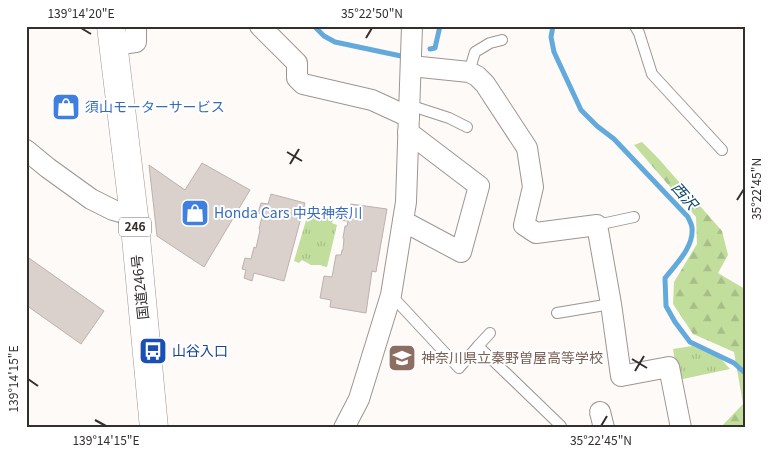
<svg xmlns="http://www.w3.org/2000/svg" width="771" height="454" viewBox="0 0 771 454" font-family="Georgia,'Noto Sans JP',serif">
	<defs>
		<pattern id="grass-tufts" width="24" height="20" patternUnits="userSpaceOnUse" patternTransform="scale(1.25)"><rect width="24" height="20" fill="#c2de9c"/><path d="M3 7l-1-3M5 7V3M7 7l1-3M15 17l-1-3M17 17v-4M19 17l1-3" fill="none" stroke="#a7bf87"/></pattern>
		<pattern id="forest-firs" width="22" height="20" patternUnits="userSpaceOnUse" patternTransform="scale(1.25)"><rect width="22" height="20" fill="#c2de9c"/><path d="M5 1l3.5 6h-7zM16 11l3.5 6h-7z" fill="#a7bf87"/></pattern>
	</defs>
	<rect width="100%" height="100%" fill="#fefaf8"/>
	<!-- grass -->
	<g fill="url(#grass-tufts)">
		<path d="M 316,207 L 335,211 L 332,223 L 337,225 L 327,267 L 322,266 L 321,265 L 311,265 L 302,260 L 299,263 L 294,261 L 307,217 L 313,218 Z"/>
		<path d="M 692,346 L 721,359 L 730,369 L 678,380 L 673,349 Z"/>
	</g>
	<!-- forest -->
	<path fill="url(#forest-firs)" d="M 642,142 L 658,158 L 722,231 L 728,255 L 718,273 L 745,289 L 745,428 L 720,428 L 743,404 L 734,352 L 693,334 L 673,304 L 674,282 L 697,244 L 696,217 L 634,145 Z"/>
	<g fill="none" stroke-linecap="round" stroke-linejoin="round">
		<!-- stream -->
		<g stroke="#63aadc" stroke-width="5">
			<path d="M 314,26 L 324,36 L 335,42 L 401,56"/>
			<path d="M 553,26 L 551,37 L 554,52 L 581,110 L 597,126 L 614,139 L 688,217 C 689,220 692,224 692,228 C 694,247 676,264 665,278 L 666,306 L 675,322 L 690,342 L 734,363 L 745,373"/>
			<path d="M 430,49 L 435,48 L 440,26"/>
		</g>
	</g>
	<!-- building -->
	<g fill="#dad1cd" stroke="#bbb2ae">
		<path d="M 202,163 L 250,190 L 204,267 L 157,236 L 149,165 L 185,190 Z"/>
		<path d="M 271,194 L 305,203 L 284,281 L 254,273 L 252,281 L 244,278 L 246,270 L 242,269 L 245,258 L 251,259 L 254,247 L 256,248 L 260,230 L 259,229 L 262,217 L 264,218 L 265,215 L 258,213 L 261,203 L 268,204 Z"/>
		<path d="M 351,204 L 387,209 L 376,272 L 372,271 L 366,313 L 330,307 L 331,300 L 320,298 L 324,276 L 332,277 L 336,255 L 341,255 L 342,250 L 343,250 L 344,238 L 343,238 L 345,226 L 347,226 L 348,221 L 338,220 L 339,213 L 349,214 Z"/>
		<path d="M 26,256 L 104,311 L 81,344 L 26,305 Z"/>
	</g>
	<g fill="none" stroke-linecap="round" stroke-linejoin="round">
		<defs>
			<g id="service">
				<path d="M 635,26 L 639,33 L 652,74 L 722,150"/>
				<path d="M 469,72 L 475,52 L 490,43 L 502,40"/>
				<path d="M 409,105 L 449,118 L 467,127"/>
				<path d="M 597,225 L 634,217"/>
				<path d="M 391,295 L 459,368 L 478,346 L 561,426"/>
				<path d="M 557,313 L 611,304"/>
				<path d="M 478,346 L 490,333"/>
			</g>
			<g id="minor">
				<path d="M 260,26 L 297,63 L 297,78 L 303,84 L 372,100 L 409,117"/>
				<path d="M 113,45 L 136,42 L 136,26"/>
				<path d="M 411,66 L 469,72 L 477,76 L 485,84 L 527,148 L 533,187 L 524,225 L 536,233 L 597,225 L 611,304 L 621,376 L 669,367 L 681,428"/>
				<path d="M 26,150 L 48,168 L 91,199 L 113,210 L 134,216"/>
				<path d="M 403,221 L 461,252 L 479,186 L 408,132"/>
				<path d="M 600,412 L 604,428"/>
				<path d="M 344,428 L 359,399 L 391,295 L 406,202 L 412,26"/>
			</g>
			<path id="trunk" d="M 111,26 L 134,216 L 154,428"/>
		</defs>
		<!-- service casing -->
		<use href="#service" stroke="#9d9591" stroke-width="12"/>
		<!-- minor casing -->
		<use href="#minor" stroke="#9d9591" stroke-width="22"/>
		<!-- trunk casing -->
		<use href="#trunk" stroke="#9d9591" stroke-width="29"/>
		<!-- service -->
		<use href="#service" stroke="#fff" stroke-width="10"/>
		<!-- minor -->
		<use href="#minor" stroke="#fff" stroke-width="20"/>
		<!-- trunk -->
		<use href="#trunk" stroke="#fff" stroke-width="28"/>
	</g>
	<!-- ticks -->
	<path fill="none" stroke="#322f2d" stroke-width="2" d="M 81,28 L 91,34M 366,38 L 372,28M 287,152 L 302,161M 290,164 L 299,149M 737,200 L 744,189M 632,359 L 647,368M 635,371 L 644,356M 28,379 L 38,386M 95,420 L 106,426M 601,426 L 607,416"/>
	<!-- icons -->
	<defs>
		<symbol id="shop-square" viewBox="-11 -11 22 22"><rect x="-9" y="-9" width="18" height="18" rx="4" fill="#3f7fe0" stroke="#fff"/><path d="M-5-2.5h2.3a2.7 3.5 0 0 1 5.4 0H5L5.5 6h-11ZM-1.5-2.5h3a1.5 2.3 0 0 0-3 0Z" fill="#fff"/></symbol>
		<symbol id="bus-square" viewBox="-11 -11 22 22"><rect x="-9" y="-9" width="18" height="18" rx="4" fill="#1a4fb4" stroke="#fff"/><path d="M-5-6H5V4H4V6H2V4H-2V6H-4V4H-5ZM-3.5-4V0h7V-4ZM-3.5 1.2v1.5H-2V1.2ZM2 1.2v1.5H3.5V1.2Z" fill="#fff"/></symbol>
		<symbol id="school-square" viewBox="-11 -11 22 22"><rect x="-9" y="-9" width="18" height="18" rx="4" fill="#8d6e63" stroke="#fff"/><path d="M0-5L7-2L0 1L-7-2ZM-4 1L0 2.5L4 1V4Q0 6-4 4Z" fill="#fff"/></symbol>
	</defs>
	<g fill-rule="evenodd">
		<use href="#shop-square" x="50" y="91" width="32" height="32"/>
		<use href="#shop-square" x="179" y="197" width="32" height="32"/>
		<use href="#bus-square" x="137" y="335" width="32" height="32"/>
		<use href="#school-square" x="386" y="342" width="32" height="32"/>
	</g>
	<g text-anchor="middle" stroke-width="4" stroke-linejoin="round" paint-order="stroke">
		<!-- shield labels -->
		<rect fill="#fff" stroke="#706d6c" stroke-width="1" x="119" y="217.5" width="32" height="19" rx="4"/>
		<g font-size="12" font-weight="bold" fill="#322f2d">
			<text x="135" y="231">246</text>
		</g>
		<!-- shop labels -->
		<g font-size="14" fill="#366cbe" stroke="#fff" text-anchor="start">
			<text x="85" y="112">須山モーターサービス</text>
			<text x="214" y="218">Honda Cars 中央神奈川</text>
		</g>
		<!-- street labels -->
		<g font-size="14" fill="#322f2d" stroke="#fff">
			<text transform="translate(140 287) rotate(-96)" y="5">国道246号</text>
		</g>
		<!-- transit labels -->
		<g font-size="14" fill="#164399" stroke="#fff" text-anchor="start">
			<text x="172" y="356">山谷入口</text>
		</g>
		<!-- education labels -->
		<g font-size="14" fill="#785e54" stroke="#fff" text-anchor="start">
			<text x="421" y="363">神奈川県立秦野曽屋高等学校</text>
		</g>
		<!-- water labels -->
		<g font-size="15" font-style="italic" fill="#0c4566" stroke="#fff">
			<text transform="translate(684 196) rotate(49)" y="5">西沢</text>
		</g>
	</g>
	<!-- border -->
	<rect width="771" height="454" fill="none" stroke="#ffffff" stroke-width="55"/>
	<rect x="28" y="28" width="716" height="398" fill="none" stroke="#322f2d" stroke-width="2"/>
	<g font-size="12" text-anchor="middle" fill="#322f2d">
		<text x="81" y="18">139°14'20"E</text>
		<text x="372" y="18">35°22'50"N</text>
		<text transform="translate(757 189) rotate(-90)" y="4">35°22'45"N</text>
		<text transform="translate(14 379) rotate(-90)" y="4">139°14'15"E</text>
		<text x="106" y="445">139°14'15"E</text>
		<text x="601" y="445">35°22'45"N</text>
	</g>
</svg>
